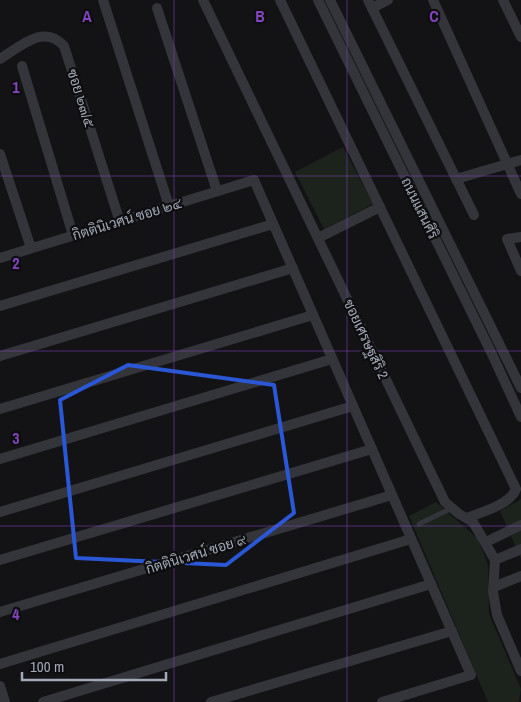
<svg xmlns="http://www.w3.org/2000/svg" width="521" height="702" viewBox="0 0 521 702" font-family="'Archivo Narrow',Sarabun,sans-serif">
	<rect width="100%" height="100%" fill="#131315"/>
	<!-- green -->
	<g fill="#1b231c">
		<path d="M 343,147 L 373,204 L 324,229 L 295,172 Z"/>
		<path d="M 521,499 L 521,559 L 500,511 Z"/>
		<path d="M 436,502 L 477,538 L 488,564 L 489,614 L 521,689 L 519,702 L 488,702 L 409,516 Z"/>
	</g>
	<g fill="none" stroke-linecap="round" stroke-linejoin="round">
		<!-- lane -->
		<path stroke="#34353a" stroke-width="5" d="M 419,524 L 452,508"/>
		<!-- street -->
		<g stroke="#34353a" stroke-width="10">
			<path d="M 103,0 L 169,206"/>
			<path d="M 203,0 L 445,502 L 459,514 L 473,522 L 495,560 L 493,592 L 497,615 L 521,671"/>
			<path d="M 280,0 L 516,489 C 510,505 481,512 467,518"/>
			<path d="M 318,0 L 491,352 L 521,417"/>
			<path d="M 330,0 L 521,388"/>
			<path d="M 368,0 L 474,215"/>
			<path d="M 433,0 L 521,194"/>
			<path d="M 503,0 L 521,37"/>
			<path d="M 157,8 L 217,191"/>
			<path d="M 372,8 L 388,0"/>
			<path d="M 0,59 C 20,47 44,23 64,46 L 120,222"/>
			<path d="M 22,66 L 73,235"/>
			<path d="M 0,154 L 31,248"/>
			<path d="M 456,179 L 521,160"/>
			<path d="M 521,237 L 507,239 L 521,271"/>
			<path d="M 318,238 L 380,207"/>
			<path d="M 0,258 L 254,180 L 471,675 L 382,702"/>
			<path d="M 0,306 L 273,224"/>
			<path d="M 0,356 L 293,268"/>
			<path d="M 0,409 L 313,315"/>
			<path d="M 0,459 L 332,359"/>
			<path d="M 0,512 L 353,406"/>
			<path d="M 486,542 L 521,525"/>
			<path d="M 0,560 L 372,449"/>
			<path d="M 495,560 L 521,549"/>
			<path d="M 494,587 L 521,576"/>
			<path d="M 0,612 L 392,495"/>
			<path d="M 0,664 L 411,539"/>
			<path d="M 0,686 L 5,702"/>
			<path d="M 43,702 L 431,584"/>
			<path d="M 211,702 L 452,631"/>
		</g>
	</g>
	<!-- marked area -->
	<path fill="none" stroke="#2a57d5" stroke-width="4" stroke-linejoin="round" d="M 128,365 L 274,385 L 294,513 L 226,565 L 76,558 L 60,400 Z"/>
	<!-- grid -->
	<path fill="none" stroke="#8345bd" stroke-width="1" stroke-opacity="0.55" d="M 174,0 L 174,702M 347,0 L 347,702M 0,176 L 521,176M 0,351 L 521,351M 0,526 L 521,526"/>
	<g text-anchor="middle" stroke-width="4.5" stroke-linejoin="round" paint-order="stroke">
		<!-- street labels -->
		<g font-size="14" fill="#a3aab7" stroke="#0e0e10">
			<text transform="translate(81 98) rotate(72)" y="5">ซอย ๒๓/๕</text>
			<text transform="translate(420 208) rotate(64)" y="5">ถนนแสนศิริ</text>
			<text transform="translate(127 219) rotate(-17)" y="5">กิตตินิเวศน์ ซอย ๒๔</text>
			<text transform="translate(366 339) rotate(65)" y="5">ซอยเศรษฐสิริ 2</text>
			<text transform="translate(196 554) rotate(-17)" y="5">กิตตินิเวศน์ ซอย ๙</text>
		</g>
	</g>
	<g font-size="16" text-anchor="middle" font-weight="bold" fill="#8345bd" stroke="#0e0e10" stroke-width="4.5" stroke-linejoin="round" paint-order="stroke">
		<text x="87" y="22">A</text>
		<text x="260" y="22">B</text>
		<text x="434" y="22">C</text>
		<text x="16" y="93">1</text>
		<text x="16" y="269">2</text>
		<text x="16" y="444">3</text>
		<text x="16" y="620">4</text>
	</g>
	<!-- scale -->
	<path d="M22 672v8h144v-8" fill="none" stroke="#a3aab7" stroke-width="2.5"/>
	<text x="30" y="672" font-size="15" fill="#a3aab7" stroke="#0e0e10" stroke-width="4" paint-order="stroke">100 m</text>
</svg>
